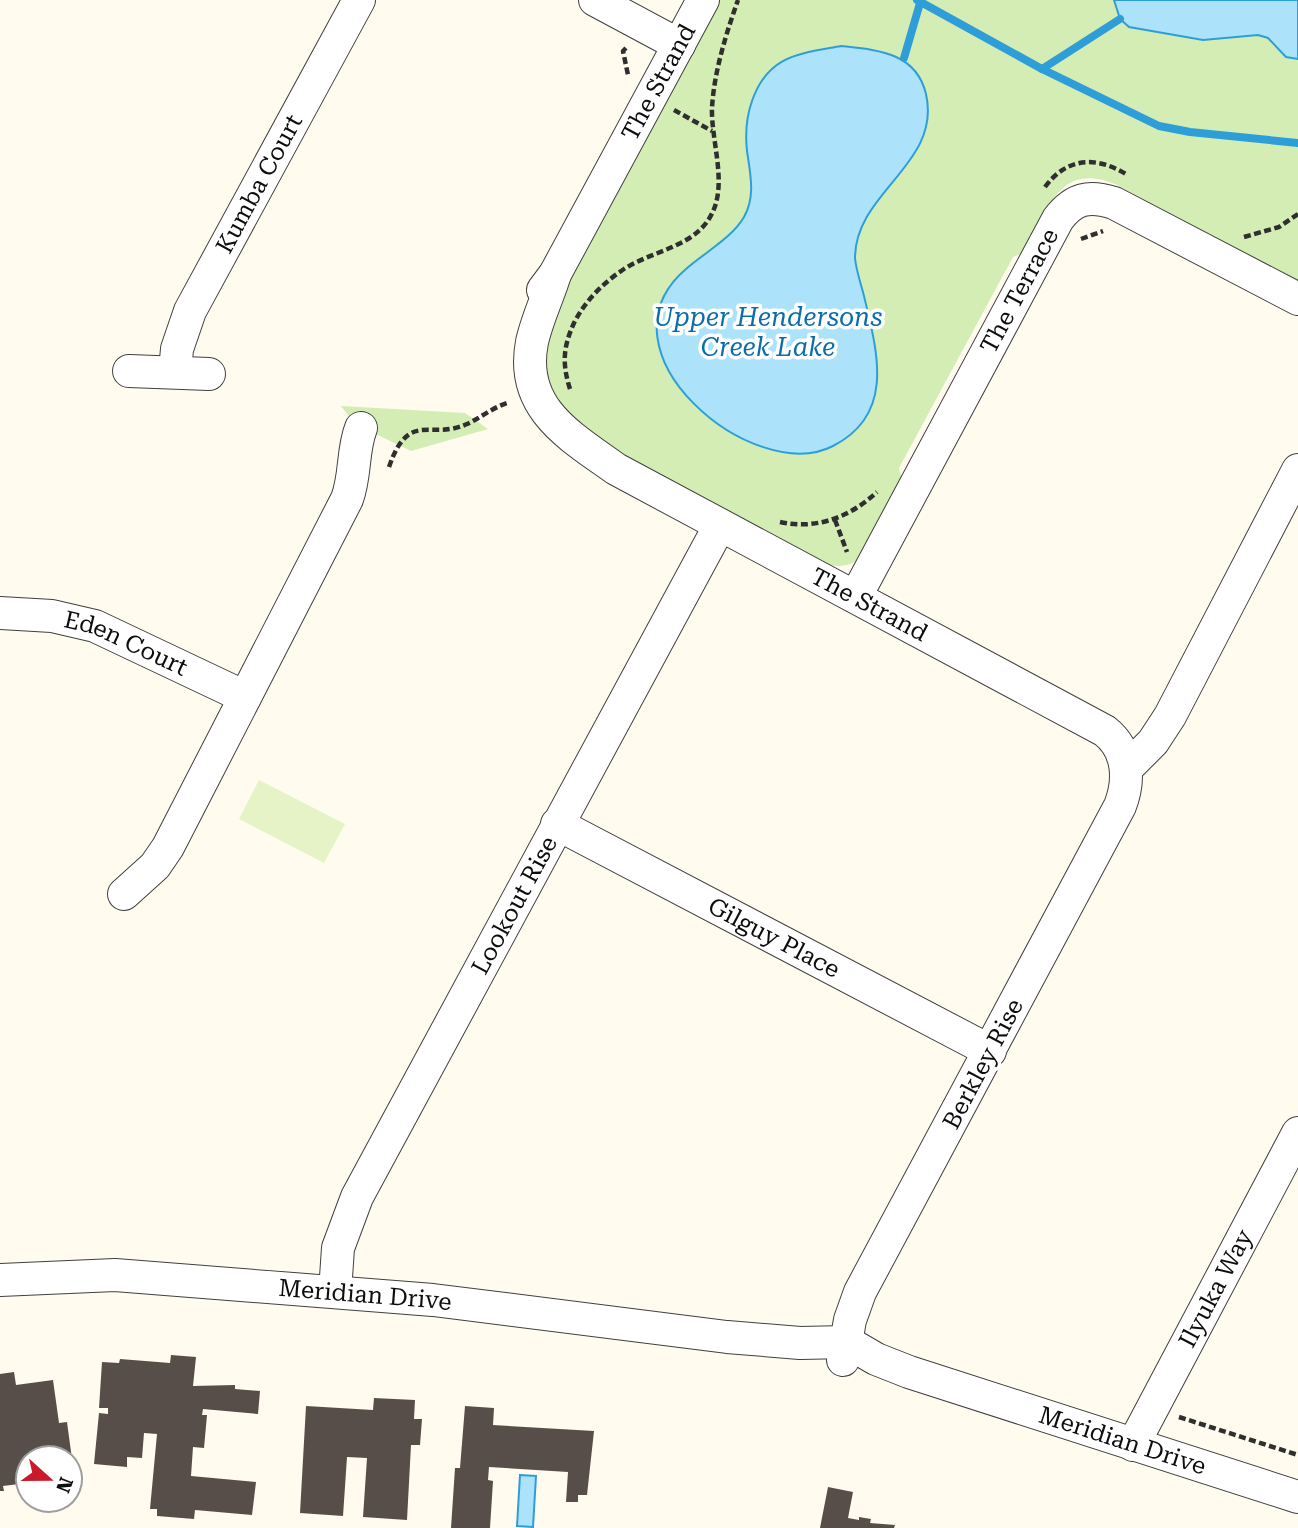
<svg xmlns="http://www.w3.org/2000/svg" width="1298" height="1528" viewBox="0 0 1298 1528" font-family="'Roboto Serif',serif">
	<rect width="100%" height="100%" fill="#fffbee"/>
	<!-- green -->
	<g fill="#d4edb4">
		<path d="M 720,0 L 1298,0 L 1298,285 L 1117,185 C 1059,160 1047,210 1026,252 L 1013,257 L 899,468 L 903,483 L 863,556 C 846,570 834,567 815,560 L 579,431 L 545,382 L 543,339 L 550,316 Z"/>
		<path d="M 341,406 L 465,413 L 488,429 L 411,451 L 355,424 Z"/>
	</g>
	<!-- pitch -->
	<path fill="#e6f3c6" d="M 259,780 L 345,824 L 324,863 L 239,819 Z"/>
	<!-- water -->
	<g fill="#ade2fb" stroke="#2e9ed9" stroke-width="2">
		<path d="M 1114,0 L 1298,0 L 1298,59 L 1286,57 L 1268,38 L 1258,35 L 1203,40 L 1129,27 L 1120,19 Z"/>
		<path d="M 841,46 C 877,50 916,52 926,94 C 942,164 855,192 855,258 C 856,270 861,284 864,296 C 877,351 896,414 833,446 C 754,487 590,351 686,269 C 704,253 732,238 744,217 C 756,196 750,173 747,151 C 745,133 746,118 752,101 C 768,55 798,54 841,46 Z"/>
		<path d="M 520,1475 L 536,1476 L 533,1527 L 517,1526 Z"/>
	</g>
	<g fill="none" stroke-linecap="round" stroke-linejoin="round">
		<!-- stream -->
		<g stroke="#2e9ed9" stroke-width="8">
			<path d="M 917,0 L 1042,69 L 1159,126 L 1190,132 L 1298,143"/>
			<path d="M 904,58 L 920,3"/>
			<path d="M 1042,69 L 1120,19"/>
		</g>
	</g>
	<!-- building -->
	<g fill="#574e49">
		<path d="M 171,1355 L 196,1357 L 193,1386 L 235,1385 L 235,1389 L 260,1391 L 258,1414 L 203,1409 L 202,1415 L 207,1415 L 204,1448 L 193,1447 L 191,1476 L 256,1482 L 252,1515 L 195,1510 L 194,1519 L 157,1516 L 157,1509 L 150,1509 L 157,1434 L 144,1433 L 142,1458 L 127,1457 L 127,1467 L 94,1464 L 99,1413 L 108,1414 L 108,1408 L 99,1408 L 102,1362 L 119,1363 L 120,1359 L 170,1363 Z"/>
		<path d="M 14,1372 L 16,1385 L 53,1380 L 59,1423 L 67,1422 L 74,1474 L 70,1475 L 70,1458 L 28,1458 L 23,1460 L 27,1483 L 3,1486 L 4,1491 L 0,1491 L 0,1374 Z"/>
		<path d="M 374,1398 L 415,1400 L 414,1419 L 422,1419 L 420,1445 L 411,1445 L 407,1520 L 363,1517 L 367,1458 L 347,1457 L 343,1516 L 300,1513 L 306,1406 L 373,1410 Z"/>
		<path d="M 465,1406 L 494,1408 L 493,1425 L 594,1431 L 587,1495 L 578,1495 L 578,1502 L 566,1502 L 568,1472 L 489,1467 L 488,1480 L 493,1481 L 490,1528 L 451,1528 L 455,1468 L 460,1468 Z"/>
		<path d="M 828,1487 L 853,1492 L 848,1518 L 859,1520 L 859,1517 L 871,1519 L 870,1523 L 895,1525 L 894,1528 L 820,1528 Z"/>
	</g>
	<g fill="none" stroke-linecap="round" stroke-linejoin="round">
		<defs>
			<g id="minor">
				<path d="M 595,0 L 679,45"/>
				<path id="s1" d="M 555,274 C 548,297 537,319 532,342 C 519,408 570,436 616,469 L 1105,731 C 1129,750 1130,780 1120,806 L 860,1292 L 850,1320 L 843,1360"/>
				<path id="s2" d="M 543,290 L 555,274 L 703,0"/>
				<path d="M 129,371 L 209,374"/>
				<path id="s3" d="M 175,372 L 177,349 L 190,311 L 359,0"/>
				<path id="s4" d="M 856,596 L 1058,219 C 1074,198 1089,195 1114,203 L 1298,299"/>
				<path id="s5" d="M 0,613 L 52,616 L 95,626 L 245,697"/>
				<path d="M 1126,769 L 1153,742 L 1170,716 L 1298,470"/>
				<path id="s6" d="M 557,824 L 990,1051"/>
				<path d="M 124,894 L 155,866 L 168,847 L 347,499 C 356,475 352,451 361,428"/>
				<path id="s7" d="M 0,1280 L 115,1275 L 433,1300 L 727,1337 L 800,1343 L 847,1342 L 876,1359 L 909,1372 L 1298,1497"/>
				<path id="s8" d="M 335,1292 L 338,1248 L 357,1197 L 720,525"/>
				<path id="s9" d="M 1133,1445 L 1298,1133"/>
			</g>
		</defs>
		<!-- minor casing -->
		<use href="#minor" stroke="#404040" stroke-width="34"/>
		<!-- path -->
		<g stroke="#2f2f2f" stroke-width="4.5" stroke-dasharray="7 3.5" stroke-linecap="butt">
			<path d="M 626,48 L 623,51 L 628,75"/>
			<path d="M 674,110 L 712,131"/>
			<path d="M 1045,187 C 1067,157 1096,156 1126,174"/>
			<path d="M 1244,237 L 1279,227 L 1298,214"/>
			<path d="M 1081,239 L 1103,231"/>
			<path d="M 570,389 C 562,364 563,347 574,323 C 585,301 603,283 624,269 C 655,249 699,247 714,209 C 726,179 711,139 712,108 C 714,72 726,34 738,0"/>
			<path d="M 389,467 C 409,409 430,441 467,424 C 482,417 493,407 510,402"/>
			<path d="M 835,520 L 847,552"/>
			<path d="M 780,522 C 817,530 850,517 877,492"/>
			<path d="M 1179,1417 L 1298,1455"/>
		</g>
		<!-- minor -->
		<use href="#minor" stroke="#fff" stroke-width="32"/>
	</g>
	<g text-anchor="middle" stroke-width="7" stroke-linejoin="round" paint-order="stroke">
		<!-- street labels -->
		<g font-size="24" fill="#0d0d0d" stroke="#fff">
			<text dy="8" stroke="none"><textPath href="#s2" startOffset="238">The Strand</textPath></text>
			<text dy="8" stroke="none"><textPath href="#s3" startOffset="208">Kumba Court</textPath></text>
			<text dy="8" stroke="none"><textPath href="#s4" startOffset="346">The Terrace</textPath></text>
			<text dy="8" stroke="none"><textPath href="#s1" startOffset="523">The Strand</textPath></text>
			<text dy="8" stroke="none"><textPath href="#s5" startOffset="131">Eden Court</textPath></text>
			<text dy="8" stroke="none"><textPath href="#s8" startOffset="430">Lookout Rise</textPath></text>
			<text dy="8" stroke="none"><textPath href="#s6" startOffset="245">Gilguy Place</textPath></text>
			<text transform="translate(983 1064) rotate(-62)" y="8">Berkley Rise</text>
			<text dy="8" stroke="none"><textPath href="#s9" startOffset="177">Ilyuka Way</textPath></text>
			<text dy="8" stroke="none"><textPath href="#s7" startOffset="366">Meridian Drive</textPath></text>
			<text dy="8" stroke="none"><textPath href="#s7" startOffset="1144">Meridian Drive</textPath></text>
		</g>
		<!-- water labels -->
		<g font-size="26" font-style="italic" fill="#0c6daa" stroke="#fff">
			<text x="768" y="326">Upper Hendersons<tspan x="768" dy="30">Creek Lake</tspan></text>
		</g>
	</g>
	<!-- north arrow -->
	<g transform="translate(49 1479) rotate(111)"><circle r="33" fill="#ffffff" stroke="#9e9e9e" stroke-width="2"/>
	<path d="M0-5L12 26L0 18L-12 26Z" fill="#c9192b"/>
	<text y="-10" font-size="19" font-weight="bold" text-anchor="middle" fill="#0d0d0d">N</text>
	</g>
</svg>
